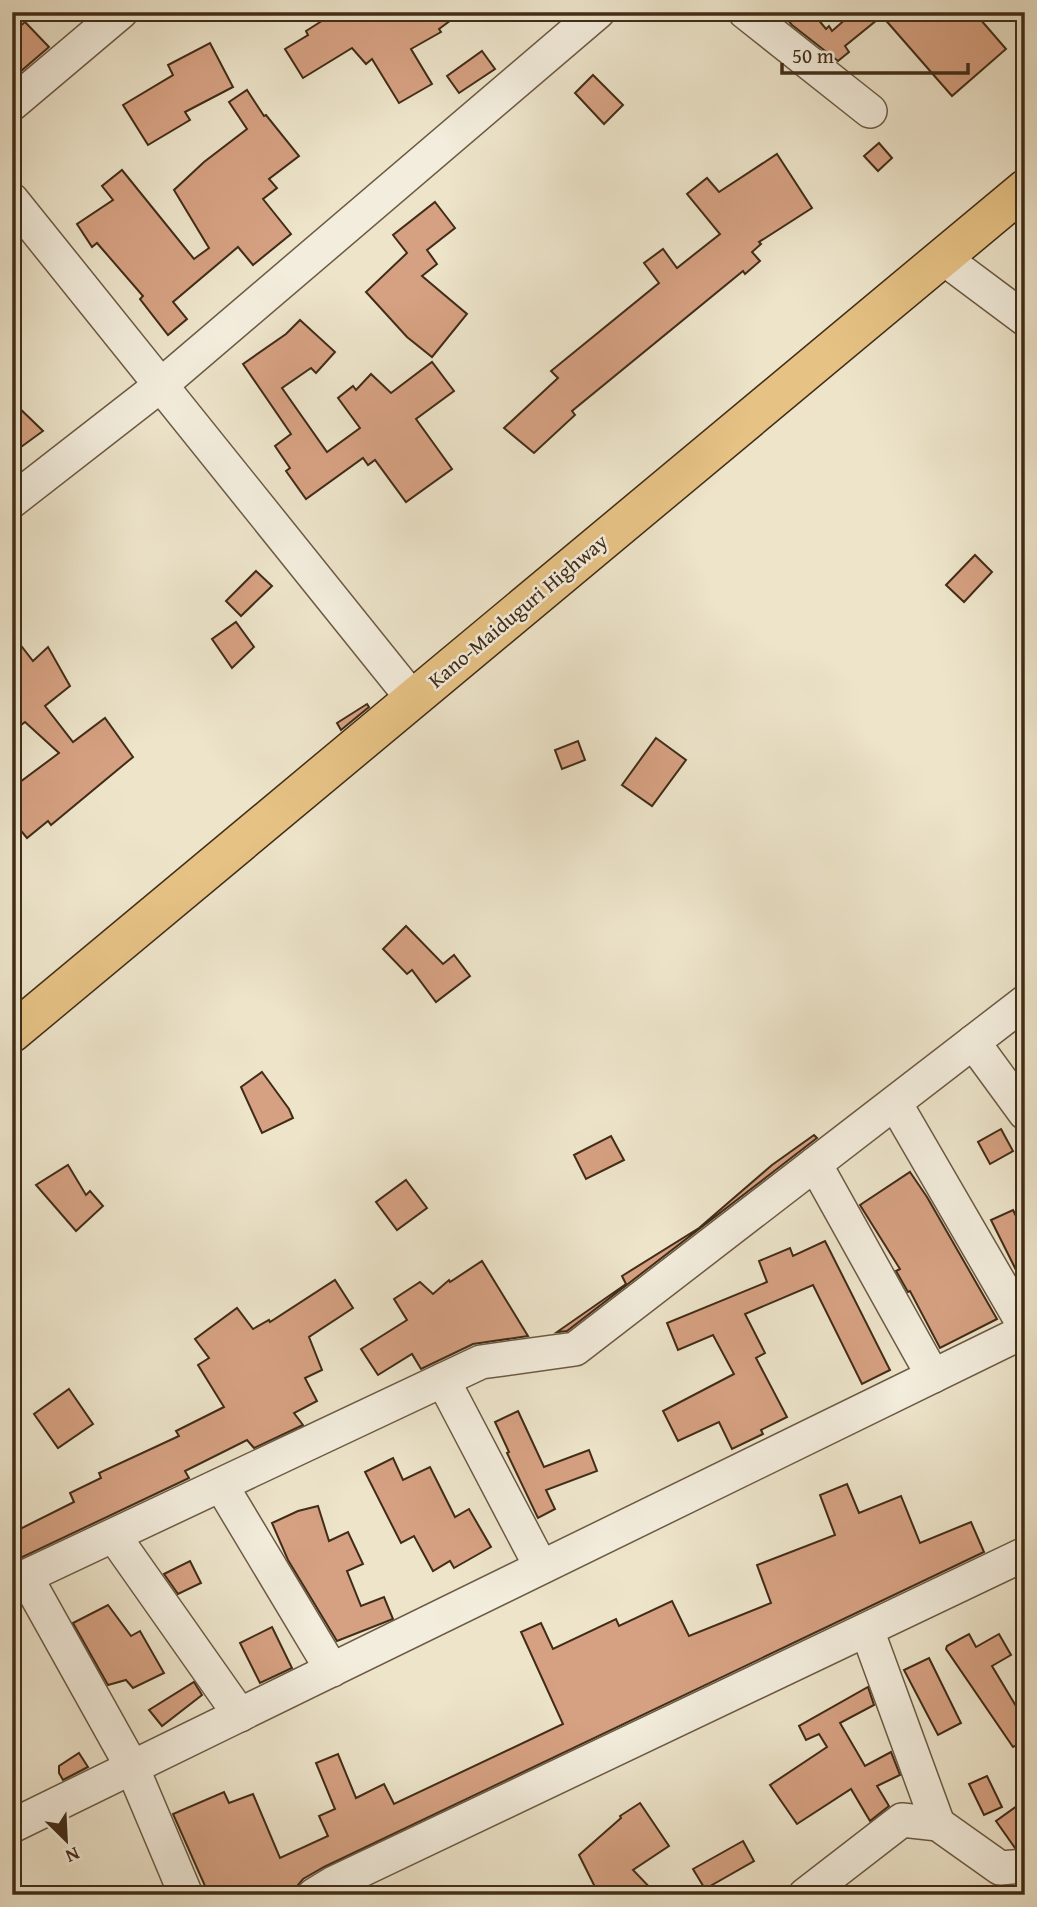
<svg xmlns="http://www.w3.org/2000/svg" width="1037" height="1907" viewBox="0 0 1037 1907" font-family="'Gentium Book Plus',serif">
	<rect width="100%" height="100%" fill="#ede4ca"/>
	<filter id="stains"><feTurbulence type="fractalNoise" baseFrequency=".00286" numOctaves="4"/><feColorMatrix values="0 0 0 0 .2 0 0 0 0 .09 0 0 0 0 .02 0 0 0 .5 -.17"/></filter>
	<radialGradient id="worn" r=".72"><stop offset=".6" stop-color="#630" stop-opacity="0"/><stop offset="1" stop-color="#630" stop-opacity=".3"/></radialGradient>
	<!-- building -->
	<g fill="#d6a182" stroke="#412c17" stroke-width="2">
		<path d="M 336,12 L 462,12 L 439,29 L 441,32 L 411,49 L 432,84 L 399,103 L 372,59 L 366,64 L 352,48 L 303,78 L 285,49 L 308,35 L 306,31 Z"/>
		<path d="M 781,12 L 812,12 L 826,29 L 829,26 L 832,31 L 854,12 L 974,12 L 1006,49 L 952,96 L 882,16 L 845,46 L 849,52 L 838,61 L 792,25 Z"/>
		<path d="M 25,22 L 49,47 L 21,71 L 12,61 L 12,33 Z"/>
		<path d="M 210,43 L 233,87 L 185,112 L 190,120 L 148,145 L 123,105 L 173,75 L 168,65 Z"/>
		<path d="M 482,51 L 495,69 L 459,93 L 447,76 Z"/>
		<path d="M 593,75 L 623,105 L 604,124 L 575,93 Z"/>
		<path d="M 247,90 L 264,116 L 266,115 L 299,156 L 269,179 L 277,188 L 263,199 L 291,234 L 253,265 L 238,247 L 173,302 L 187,319 L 168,335 L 140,299 L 143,296 L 97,243 L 92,247 L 77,224 L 113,200 L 102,186 L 122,170 L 194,259 L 209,248 L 174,190 L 204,162 L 247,129 L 229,102 Z"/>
		<path d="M 879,143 L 892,158 L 878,171 L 864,156 Z"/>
		<path d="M 777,154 L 812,208 L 759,242 L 761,244 L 752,252 L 760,261 L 745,274 L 743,271 L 572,411 L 575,415 L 534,453 L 504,428 L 558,378 L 551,371 L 659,283 L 644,263 L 663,249 L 677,268 L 720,234 L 687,194 L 707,178 L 719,192 Z"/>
		<path d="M 435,202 L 455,228 L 427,250 L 437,264 L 422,276 L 467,314 L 432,357 L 407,337 L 366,292 L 407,253 L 393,235 Z"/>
		<path d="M 300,320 L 335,352 L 316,373 L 311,368 L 282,388 L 327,452 L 360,428 L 338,398 L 353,386 L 356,390 L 371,374 L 391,393 L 432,362 L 454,391 L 416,419 L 452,469 L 406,502 L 375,460 L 368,465 L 363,458 L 306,499 L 286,471 L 290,468 L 275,446 L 291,434 L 243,364 L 286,334 Z"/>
		<path d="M 12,401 L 43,431 L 21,447 L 12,437 Z"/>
		<path d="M 975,555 L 992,572 L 964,602 L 946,585 Z"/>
		<path d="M 256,571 L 272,586 L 241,616 L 226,601 Z"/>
		<path d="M 236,622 L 254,647 L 232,668 L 212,639 Z"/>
		<path d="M 12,634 L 33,661 L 48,647 L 70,686 L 45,706 L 73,742 L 105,718 L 133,757 L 51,825 L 48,821 L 27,838 L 12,820 L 12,788 L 59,753 L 25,722 L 12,732 Z"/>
		<path d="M 367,704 L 369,707 L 341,730 L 337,723 Z"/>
		<path d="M 656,738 L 686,760 L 652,806 L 622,785 Z"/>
		<path d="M 578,741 L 585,760 L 562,769 L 555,750 Z"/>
		<path d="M 406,926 L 443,964 L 454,955 L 470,976 L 436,1002 L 412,970 L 407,974 L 383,949 Z"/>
		<path d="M 262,1072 L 289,1109 L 293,1118 L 262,1133 L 241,1087 Z"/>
		<path d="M 1001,1129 L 1013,1151 L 990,1164 L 978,1142 Z"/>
		<path d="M 814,1135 L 817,1138 L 567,1331 L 557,1332 L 626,1284 L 622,1276 L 699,1228 L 772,1165 Z"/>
		<path d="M 611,1136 L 624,1160 L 586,1179 L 574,1155 Z"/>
		<path d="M 68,1165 L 86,1195 L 90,1191 L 103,1206 L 76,1231 L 36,1185 Z"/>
		<path d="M 910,1172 L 927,1197 L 997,1319 L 940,1348 L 910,1291 L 908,1292 L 896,1271 L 900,1269 L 860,1205 Z"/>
		<path d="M 406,1180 L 427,1208 L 397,1230 L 376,1202 Z"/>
		<path d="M 1013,1210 L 1025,1234 L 1025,1288 L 991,1220 Z"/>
		<path d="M 825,1241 L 890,1370 L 862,1384 L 813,1285 L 745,1314 L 765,1353 L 756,1358 L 787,1417 L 761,1430 L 763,1434 L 732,1449 L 719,1422 L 678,1441 L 663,1411 L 734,1374 L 713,1335 L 678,1350 L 667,1323 L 767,1282 L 759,1261 L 790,1248 L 793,1256 Z"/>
		<path d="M 482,1261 L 528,1336 L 473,1344 L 421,1369 L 412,1354 L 378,1375 L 361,1349 L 407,1320 L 394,1299 L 420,1282 L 433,1294 L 449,1280 L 450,1282 Z"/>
		<path d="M 335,1280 L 353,1308 L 309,1337 L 322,1370 L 305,1378 L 317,1401 L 294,1413 L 303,1425 L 254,1448 L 247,1440 L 185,1471 L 189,1478 L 12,1562 L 12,1533 L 74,1502 L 70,1493 L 101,1478 L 99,1473 L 179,1436 L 176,1431 L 224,1407 L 198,1365 L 209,1358 L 195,1339 L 237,1308 L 253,1329 L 269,1320 L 270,1322 Z"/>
		<path d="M 69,1389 L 93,1424 L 58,1448 L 34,1414 Z"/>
		<path d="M 518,1411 L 544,1467 L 589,1450 L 597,1471 L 546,1490 L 555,1509 L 538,1518 L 507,1453 L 509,1452 L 495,1422 Z"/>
		<path d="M 393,1458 L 403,1480 L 430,1467 L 455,1517 L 469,1509 L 491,1547 L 454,1568 L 450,1561 L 433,1571 L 414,1536 L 401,1543 L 365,1472 Z"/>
		<path d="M 847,1484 L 859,1513 L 901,1496 L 920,1543 L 971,1522 L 984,1552 L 324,1867 L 303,1879 L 298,1885 L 295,1895 L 209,1895 L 173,1814 L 224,1792 L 229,1803 L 253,1794 L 280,1858 L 328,1836 L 319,1816 L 335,1809 L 316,1763 L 338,1754 L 356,1798 L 384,1784 L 394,1804 L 563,1724 L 521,1632 L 541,1623 L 553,1649 L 616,1619 L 619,1626 L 672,1601 L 689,1636 L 771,1603 L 757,1565 L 835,1535 L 820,1495 Z"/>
		<path d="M 318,1506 L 329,1541 L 348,1532 L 363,1564 L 347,1571 L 361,1606 L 384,1597 L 393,1619 L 337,1641 L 288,1560 L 272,1523 L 298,1511 Z"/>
		<path d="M 190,1561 L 201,1583 L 178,1594 L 164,1574 Z"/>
		<path d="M 108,1605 L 131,1636 L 140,1631 L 164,1673 L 133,1688 L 126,1680 L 108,1685 L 73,1623 Z"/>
		<path d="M 272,1627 L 292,1668 L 260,1683 L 240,1643 Z"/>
		<path d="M 969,1634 L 976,1647 L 999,1634 L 1011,1655 L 992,1666 L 1025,1721 L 1025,1740 L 1013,1747 L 946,1649 L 947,1646 Z"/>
		<path d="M 929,1658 L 961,1723 L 938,1735 L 904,1670 Z"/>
		<path d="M 194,1682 L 202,1695 L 162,1726 L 149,1710 Z"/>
		<path d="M 868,1687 L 874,1705 L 840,1723 L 865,1766 L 891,1752 L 900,1775 L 877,1786 L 889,1806 L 870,1821 L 851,1789 L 797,1824 L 770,1785 L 827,1747 L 819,1734 L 806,1740 L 799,1726 Z"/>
		<path d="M 79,1753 L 88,1767 L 63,1780 L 59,1773 L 59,1766 Z"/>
		<path d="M 987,1776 L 1002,1807 L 984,1815 L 969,1784 Z"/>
		<path d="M 640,1803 L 669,1846 L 633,1870 L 657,1895 L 599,1895 L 579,1855 L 621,1818 L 620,1816 Z"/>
		<path d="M 1017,1806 L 1025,1817 L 1025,1847 L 1015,1848 L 996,1821 Z"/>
		<path d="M 743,1841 L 754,1861 L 705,1889 L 693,1869 Z"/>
	</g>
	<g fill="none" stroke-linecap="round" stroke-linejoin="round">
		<defs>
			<g id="minor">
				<path d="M 745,12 L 870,111"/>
				<path d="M 12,104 L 121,12"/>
				<path d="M 12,200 L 413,699"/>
				<path d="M 942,257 L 1025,319"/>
				<path d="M 12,501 L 161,385 L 598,12"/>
				<path d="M 973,1042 L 1025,1113"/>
				<path d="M 895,1103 L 1025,1327"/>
				<path d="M 815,1164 L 933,1376"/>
				<path d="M 443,1380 L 541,1567"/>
				<path d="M 221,1485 L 332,1670"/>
				<path d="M 114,1536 L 240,1715"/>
				<path d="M 26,1577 L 132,1767 L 186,1895"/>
				<path d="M 12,1583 L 481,1362 L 575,1349 L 1025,1002"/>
				<path d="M 867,1630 L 938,1824"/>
				<path d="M 12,1826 L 1025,1331"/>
				<path d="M 314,1895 L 332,1884 L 1025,1554"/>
				<path d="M 805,1895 L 902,1820 L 938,1824 L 1000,1868 L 1025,1866"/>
			</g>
			<path id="highway" d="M 12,1033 L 1025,189"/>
		</defs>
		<!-- minor casing -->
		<use href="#minor" stroke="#6c5a44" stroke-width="36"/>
		<!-- highway casing -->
		<use href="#highway" stroke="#412c17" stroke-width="41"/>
		<!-- minor -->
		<use href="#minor" stroke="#f3eddd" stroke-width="33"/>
		<!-- highway -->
		<use href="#highway" stroke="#e6c285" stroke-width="38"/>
	</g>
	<g text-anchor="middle" stroke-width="5" stroke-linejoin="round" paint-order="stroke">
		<!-- street labels -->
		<g font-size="21" fill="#412c17" stroke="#f3eddd">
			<text transform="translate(518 611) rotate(-40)" y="7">Kano-Maiduguri Highway</text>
		</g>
	</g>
	<!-- margin -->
	<rect width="1037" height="1907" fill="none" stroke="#ede4ca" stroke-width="42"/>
	<rect x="14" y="14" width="1009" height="1879" fill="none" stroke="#412c17" stroke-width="3.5"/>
	<rect x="21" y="21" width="995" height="1865" fill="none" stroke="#412c17" stroke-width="2"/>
	<!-- north arrow -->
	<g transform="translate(66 1840) rotate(156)" stroke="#f3eddd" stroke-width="5" paint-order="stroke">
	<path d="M0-5L12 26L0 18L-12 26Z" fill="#412c17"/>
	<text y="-10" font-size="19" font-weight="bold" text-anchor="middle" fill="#412c17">N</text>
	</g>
	<!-- scale -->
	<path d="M782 63v10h186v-10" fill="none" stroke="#412c17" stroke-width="3.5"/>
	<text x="792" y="63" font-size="21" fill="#412c17" stroke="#f3eddd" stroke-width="5" paint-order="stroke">50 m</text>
	<rect width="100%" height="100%" filter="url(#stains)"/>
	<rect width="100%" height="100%" fill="url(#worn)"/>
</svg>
